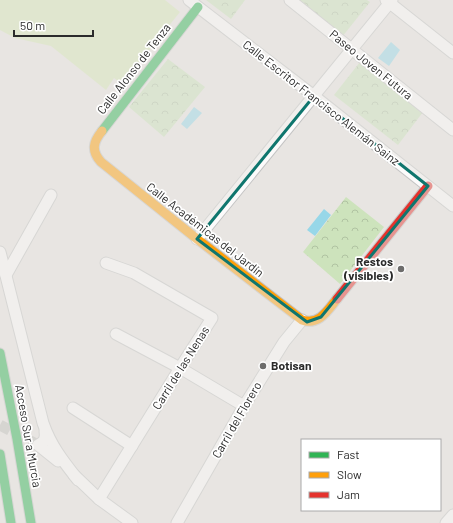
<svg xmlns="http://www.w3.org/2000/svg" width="453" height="523" viewBox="0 0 453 523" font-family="Barlow,sans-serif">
	<defs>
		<pattern id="forest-crowns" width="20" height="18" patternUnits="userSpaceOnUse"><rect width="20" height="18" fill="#cde3bc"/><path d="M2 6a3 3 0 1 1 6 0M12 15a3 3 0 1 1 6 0" fill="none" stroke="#b0c3a2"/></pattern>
	</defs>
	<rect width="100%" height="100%" fill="#e8e5e2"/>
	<!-- forest -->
	<g fill="url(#forest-crowns)">
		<path d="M 206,0 L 245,0 L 231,19 Z"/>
		<path d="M 298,0 L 367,0 L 370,2 L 342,37 Z"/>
		<path d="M 168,59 L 205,87 L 164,137 L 129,107 Z"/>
		<path d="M 360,62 L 423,112 L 398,145 L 334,95 Z"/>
		<path d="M 346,197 L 384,227 L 340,284 L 303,252 Z"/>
	</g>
	<!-- pitch -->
	<path fill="#d8e7b9" d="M 0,0 L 165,0 L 180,12 L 122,84 L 114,78 L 106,90 L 51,46 L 15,38 L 0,30 Z"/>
	<!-- water -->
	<g fill="#97d7e8">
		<path d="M 391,42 L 400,50 L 389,66 L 378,58 Z"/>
		<path d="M 194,107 L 202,113 L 187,129 L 181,124 Z"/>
		<path d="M 324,209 L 331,215 L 315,236 L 307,230 Z"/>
	</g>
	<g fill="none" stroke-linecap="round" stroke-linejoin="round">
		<!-- street-tunnel -->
		<path stroke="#c2c0bd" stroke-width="11" stroke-dasharray="11 5.5" stroke-linecap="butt" d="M 0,425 L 38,445"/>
		<defs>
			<g id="street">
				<path d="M 189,0 L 314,96 L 453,206"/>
				<path d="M 290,0 L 453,130"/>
				<path d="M 386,0 L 453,53"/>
				<path d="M 197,239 L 392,0"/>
				<path d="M 0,252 L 43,423 C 51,446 63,461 78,480"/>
				<path d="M 6,275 L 51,195"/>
				<path d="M 116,334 L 180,368 L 244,406"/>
				<path d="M 73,408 L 132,446"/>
				<path d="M 45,431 C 46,438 45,442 38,445 L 58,461"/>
				<path d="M 74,475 L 99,499 L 132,523"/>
				<path d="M 99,499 L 180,368 L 212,318 L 134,273 L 106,263"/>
				<path d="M 177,523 L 244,406 L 284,342 L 302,320"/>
				<path d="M 446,523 L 453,515"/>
			</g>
			<g id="fast">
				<path d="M 102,131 L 198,7"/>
				<path d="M 0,353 L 17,439 L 31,523"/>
				<path d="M 0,454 L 11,523"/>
			</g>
			<path id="slow" d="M 102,131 C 93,142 91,151 101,162 L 197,239 L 302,320 C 319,326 328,310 337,299"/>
			<path id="jam" d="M 337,299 L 428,186"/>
		</defs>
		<!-- street casing -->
		<use href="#street" stroke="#c4c4c4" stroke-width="13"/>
		<!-- fast casing -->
		<use href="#fast" stroke="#c4c4c4" stroke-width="11"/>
		<!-- slow casing -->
		<use href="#slow" stroke="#c4c4c4" stroke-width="11"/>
		<!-- jam casing -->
		<use href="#jam" stroke="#c4c4c4" stroke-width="11"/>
		<!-- street -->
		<use href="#street" stroke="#fcfbfb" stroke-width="11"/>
		<!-- fast -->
		<use href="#fast" stroke="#30b455" stroke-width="9"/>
		<!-- slow -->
		<use href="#slow" stroke="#ff9f0a" stroke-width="9"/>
		<!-- jam -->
		<use href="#jam" stroke="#e5322d" stroke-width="9"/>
	</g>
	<!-- marked area -->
	<path d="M0 0H453V523H0ZM 314,96 L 428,186 L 321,317 L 307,322 L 197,239 Z" fill="#e8e5e2" fill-opacity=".55" fill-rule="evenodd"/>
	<path fill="none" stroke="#0f766e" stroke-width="3" stroke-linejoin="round" d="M 314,96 L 428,186 L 321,317 L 307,322 L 197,239 Z"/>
	<!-- markers -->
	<g fill="#6d6c6b" stroke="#fff" stroke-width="1.5">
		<circle cx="401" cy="269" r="4"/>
		<circle cx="263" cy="366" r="4"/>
	</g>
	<g text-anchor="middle" stroke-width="3.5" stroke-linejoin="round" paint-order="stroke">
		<!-- street labels -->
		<g font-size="12" fill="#2b2b2b" stroke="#fff">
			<text transform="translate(371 65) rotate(39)" y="4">Paseo Joven Futura</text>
			<text transform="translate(134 69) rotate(-52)" y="4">Calle Alonso de Tenza</text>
			<text transform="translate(321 103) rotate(38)" y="4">Calle Escritor Francisco Alemán Sainz</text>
			<text transform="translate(205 230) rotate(38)" y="4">Calle Académicas del Jardín</text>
			<text transform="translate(181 368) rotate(-58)" y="4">Carril de las Nenas</text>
			<text transform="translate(237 420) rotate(-60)" y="4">Carril del Florero</text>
			<text transform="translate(28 436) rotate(80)" y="4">Acceso Sur a Murcia</text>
		</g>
		<!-- poi labels -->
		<g font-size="12" font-weight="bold" fill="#2b2b2b" stroke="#fff" text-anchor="end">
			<text x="393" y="266">Restos<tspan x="393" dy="14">(visibles)</tspan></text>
			<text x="271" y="370" text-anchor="start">Botisan</text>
		</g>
	</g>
	<!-- legend -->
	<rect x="301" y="439" width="140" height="72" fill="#ffffff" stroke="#aaaaaa"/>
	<rect x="309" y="452" width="20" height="6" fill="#30b455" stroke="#aaaaaa"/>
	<text x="337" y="459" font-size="12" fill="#2b2b2b">Fast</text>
	<rect x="309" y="472" width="20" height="6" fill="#ff9f0a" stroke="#aaaaaa"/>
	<text x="337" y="479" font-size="12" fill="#2b2b2b">Slow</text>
	<rect x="309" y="492" width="20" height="6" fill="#e5322d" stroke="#aaaaaa"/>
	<text x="337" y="499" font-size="12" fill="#2b2b2b">Jam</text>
	<!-- scale -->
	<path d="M14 30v6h79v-6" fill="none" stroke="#2b2b2b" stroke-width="2"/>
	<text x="20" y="30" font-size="12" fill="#2b2b2b" stroke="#ffffff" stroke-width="3" paint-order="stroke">50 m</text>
</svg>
